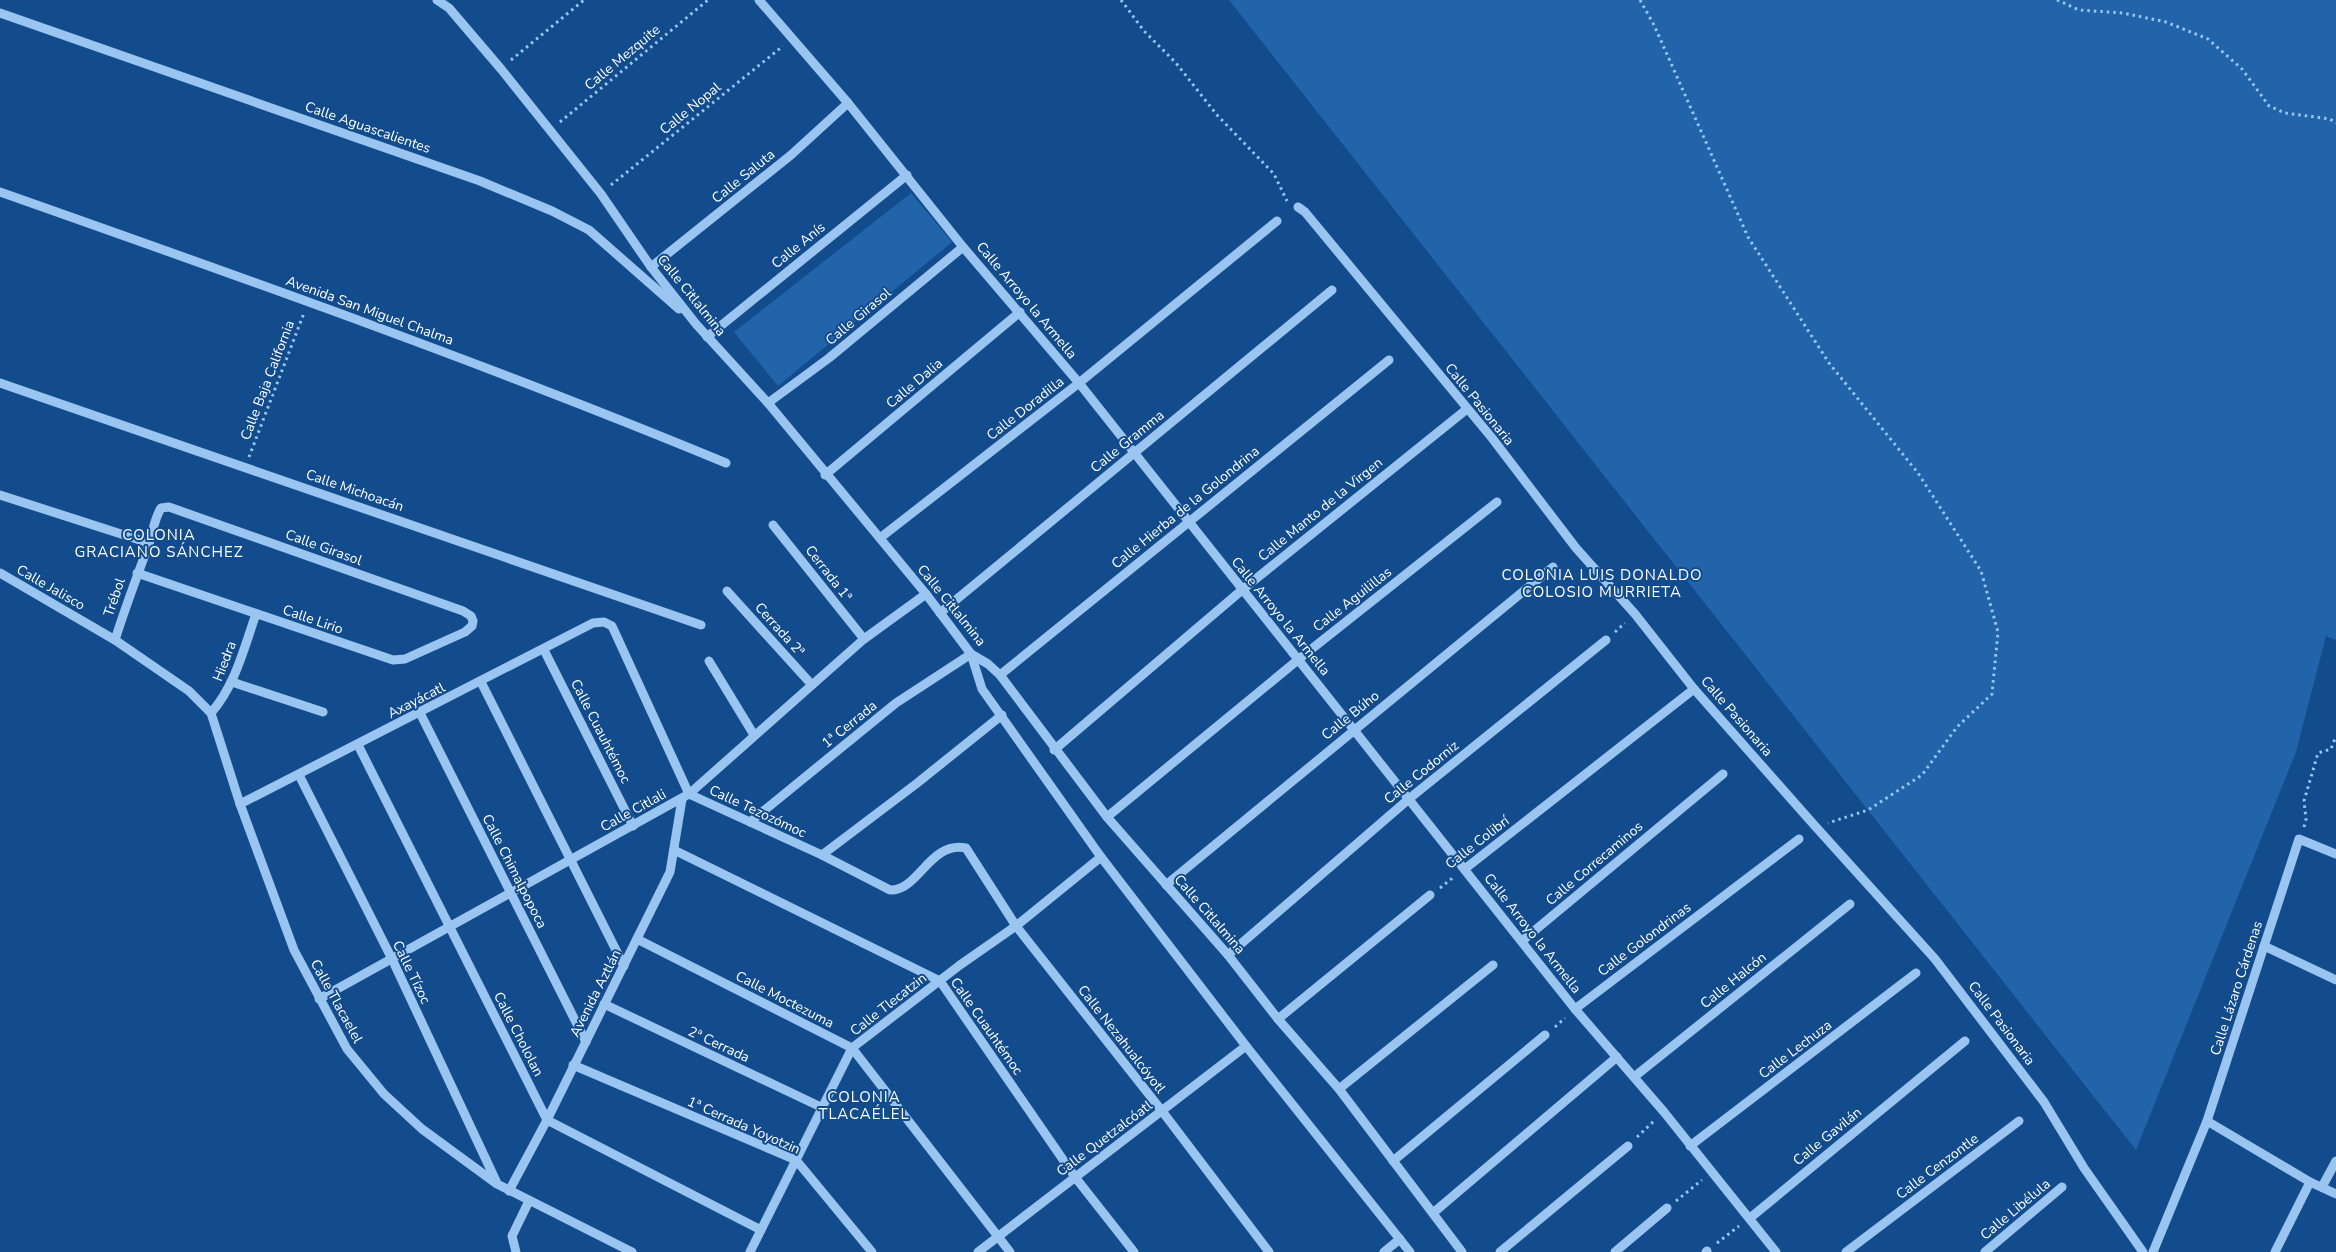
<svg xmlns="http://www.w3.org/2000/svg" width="2336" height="1252" viewBox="0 0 2336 1252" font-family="'Nunito Sans',sans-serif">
	<rect width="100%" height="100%" fill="#124c8d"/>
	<!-- green -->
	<g fill="#2164aa">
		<path d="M 1229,0 L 2336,0 L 2336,640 L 2326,636 L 2296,752 L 2136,1150 Z"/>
		<path d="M 911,193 L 952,242 L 778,386 L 734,332 Z"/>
	</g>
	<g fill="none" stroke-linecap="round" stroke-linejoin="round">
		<!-- path -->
		<g stroke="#9bc5f1" stroke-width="3" stroke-dasharray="2.5 4" stroke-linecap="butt">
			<path d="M 1121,0 L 1144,31 L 1176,63 L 1217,115 L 1274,174 L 1287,201"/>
			<path d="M 1640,0 L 1654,25 L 1748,237 L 1829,363 L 1918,473 L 1981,571 L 1998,632 L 1992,694 L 1957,727 L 1922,775 L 1868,810 L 1828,823"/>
			<path d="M 2057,0 L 2079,10 L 2123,13 L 2166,22 L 2208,39 L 2242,69 L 2269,106 L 2285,113 L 2330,119 L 2336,123"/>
			<path d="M 511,60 L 584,0"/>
			<path d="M 560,122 L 708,0"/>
			<path d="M 611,185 L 783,46"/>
			<path d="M 249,457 L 304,313"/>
			<path d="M 1615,632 L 1625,623"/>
			<path d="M 2304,827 L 2306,819 L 2304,801 L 2318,753 L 2331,749 L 2336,736"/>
			<path d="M 1440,888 L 1455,876"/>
			<path d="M 1555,1027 L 1565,1018"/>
			<path d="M 1637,1137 L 1654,1121"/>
			<path d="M 1676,1201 L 1702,1180"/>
			<path d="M 1717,1243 L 1739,1226"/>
		</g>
		<!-- minor -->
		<g stroke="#9bc5f1" stroke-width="9">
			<path d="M 437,0 L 449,8 L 501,69 L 601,194 L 651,267 L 696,324 L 768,403 L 926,594 L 971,654 L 988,664 L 1000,675 L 1107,817 L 1228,955 L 1278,1019 L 1339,1089 L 1462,1252"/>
			<path d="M 759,0 L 848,103 L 963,247 L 1079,383 L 1575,1009 L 1664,1112 L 1776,1252"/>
			<path d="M 0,13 L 480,181 L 552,211 L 589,230 L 679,309"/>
			<path d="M 0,192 C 244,278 487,364 726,463"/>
			<path d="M 1298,207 L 1305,212 L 1492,438 L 1576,548 L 1635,614 L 1694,689 L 1815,826 L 1935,959 L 2044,1102 L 2084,1168 L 2143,1252"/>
			<path d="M 651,267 L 791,155 L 848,103"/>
			<path d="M 707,337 L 907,175"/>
			<path d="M 0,383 L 701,625"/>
			<path d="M 768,403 L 829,358 L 963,247"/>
			<path d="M 825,475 L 1020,312"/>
			<path d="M 0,495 L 149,543"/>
			<path d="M 773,525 L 864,639"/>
			<path d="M 880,538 L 1079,383 L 1277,221"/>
			<path d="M 0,573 L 115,640 L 189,691 L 211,713 L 240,804 L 294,950 L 347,1049 L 384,1094 L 422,1129 L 497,1184 L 632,1252"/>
			<path d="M 727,591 L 812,685"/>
			<path d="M 940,613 L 1332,290"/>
			<path d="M 115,640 C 125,608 137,576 149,544 C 153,532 154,519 161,508 L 169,507 L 463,611 L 471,616 L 473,621 L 472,626 L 465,632 L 405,659 L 393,660 L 137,573"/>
			<path d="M 544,650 L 633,826"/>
			<path d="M 709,661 L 754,735"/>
			<path d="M 1000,675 L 1389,360"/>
			<path d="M 232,682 L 323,712"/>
			<path d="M 481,682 L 624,966"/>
			<path d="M 211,713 C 235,686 244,648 256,614"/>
			<path d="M 420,713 L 586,1042"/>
			<path d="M 358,745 L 547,1120 L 761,1230"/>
			<path d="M 1054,750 L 1242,590 L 1467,409"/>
			<path d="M 299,775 L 392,959 L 496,1181"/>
			<path d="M 240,804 L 593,623 L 604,622 L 612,626 L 689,794 L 822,855 L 890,890 C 919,891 929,841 966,848 L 1016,926 L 1162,1111 L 1269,1252"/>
			<path d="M 1107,817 L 1299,659 L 1497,502"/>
			<path d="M 750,822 L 896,703 L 971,654 L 982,689 L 1101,857 L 1246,1046 L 1410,1252"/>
			<path d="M 674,850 L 940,981 L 1075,1177 L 1134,1252"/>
			<path d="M 822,855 L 916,784 L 1002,715"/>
			<path d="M 1466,868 L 1694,689"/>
			<path d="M 1166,885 L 1553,567"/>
			<path d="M 637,939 L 852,1048 L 1010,1252"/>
			<path d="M 1522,941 L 1723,774"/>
			<path d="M 2264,946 L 2336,980"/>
			<path d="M 1228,955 L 1410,798 L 1606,640"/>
			<path d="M 319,999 L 689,794 L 864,639 L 926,594"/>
			<path d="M 604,1004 L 823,1108"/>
			<path d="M 1575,1009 L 1799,839"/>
			<path d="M 1278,1019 L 1430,895"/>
			<path d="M 573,1065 L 796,1160 L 872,1252"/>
			<path d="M 1634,1077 L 1850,904"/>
			<path d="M 1339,1089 L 1493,965"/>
			<path d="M 2207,1121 L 2310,1182 L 2336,1194"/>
			<path d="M 1690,1146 L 1916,973"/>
			<path d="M 1393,1161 L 1545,1035"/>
			<path d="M 2322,1187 L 2336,1161"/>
			<path d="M 509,1191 L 547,1120 L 670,872 L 682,799"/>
			<path d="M 1433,1213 L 1617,1057"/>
			<path d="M 1750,1218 L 1965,1041"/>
			<path d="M 516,1252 L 512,1236 L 529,1201"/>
			<path d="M 750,1252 L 852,1048 L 960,965 L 1016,926 L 1101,857"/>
			<path d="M 978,1252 L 1246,1046"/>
			<path d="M 1384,1252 L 1400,1239"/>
			<path d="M 1500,1252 L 1628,1146"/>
			<path d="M 1615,1252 L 1667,1208"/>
			<path d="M 1706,1252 L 1707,1251"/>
			<path d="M 1846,1252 L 2019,1121"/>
			<path d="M 1985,1252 L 2062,1187"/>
			<path d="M 2153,1252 L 2207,1121 L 2299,839 L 2336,854"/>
			<path d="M 2275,1252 L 2310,1182"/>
		</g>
	</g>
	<g text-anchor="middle" stroke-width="4" stroke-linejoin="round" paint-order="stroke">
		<!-- street labels -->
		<g font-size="14" fill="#fff" stroke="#124c8d">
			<text transform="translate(622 57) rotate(-40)" y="5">Calle Mezquite</text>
			<text transform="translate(690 108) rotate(-39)" y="5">Calle Nopal</text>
			<text transform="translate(368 127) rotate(19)" y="5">Calle Aguascalientes</text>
			<text transform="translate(743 176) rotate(-39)" y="5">Calle Saluta</text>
			<text transform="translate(798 245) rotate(-39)" y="5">Calle Anís</text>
			<text transform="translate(692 295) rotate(51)" y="5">Calle Citlalmina</text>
			<text transform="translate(1027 300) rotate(50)" y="5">Calle Arroyo la Armella</text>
			<text transform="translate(370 310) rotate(20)" y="5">Avenida San Miguel Chalma</text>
			<text transform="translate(858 316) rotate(-40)" y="5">Calle Girasol</text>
			<text transform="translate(267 380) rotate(-69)" y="5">Calle Baja California</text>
			<text transform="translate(914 383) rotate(-40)" y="5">Calle Dalia</text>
			<text transform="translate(1480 404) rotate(51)" y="5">Calle Pasionaria</text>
			<text transform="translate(1025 408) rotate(-38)" y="5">Calle Doradilla</text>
			<text transform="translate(1127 441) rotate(-39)" y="5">Calle Gramma</text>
			<text transform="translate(355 490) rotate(19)" y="5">Calle Michoacán</text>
			<text transform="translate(1185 507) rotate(-39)" y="5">Calle Hierba de la Golondrina</text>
			<text transform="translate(1320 509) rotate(-39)" y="5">Calle Manto de la Virgen</text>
			<text transform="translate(324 547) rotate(20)" y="5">Calle Girasol</text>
			<text transform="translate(829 573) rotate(52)" y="5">Cerrada 1ª</text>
			<text transform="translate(51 587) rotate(30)" y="5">Calle Jalisco</text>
			<text transform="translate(114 597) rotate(-71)" y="5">Trébol</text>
			<text transform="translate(1352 599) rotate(-38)" y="5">Calle Aguilillas</text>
			<text transform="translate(952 605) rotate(51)" y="5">Calle Citlalmina</text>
			<text transform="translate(1281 616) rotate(51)" y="5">Calle Arroyo la Armella</text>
			<text transform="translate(313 619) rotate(19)" y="5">Calle Lirio</text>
			<text transform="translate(780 629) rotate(48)" y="5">Cerrada 2ª</text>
			<text transform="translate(224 661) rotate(-69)" y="5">Hiedra</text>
			<text transform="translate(416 700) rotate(-27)" y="5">Axayácatl</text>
			<text transform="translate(1350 715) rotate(-39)" y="5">Calle Búho</text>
			<text transform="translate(1737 716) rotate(49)" y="5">Calle Pasionaria</text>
			<text transform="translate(849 724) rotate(-39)" y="5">1ª Cerrada</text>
			<text transform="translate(601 731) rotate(63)" y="5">Calle Cuauhtémoc</text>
			<text transform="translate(1421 772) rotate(-39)" y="5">Calle Codorniz</text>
			<text transform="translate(633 810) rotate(-29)" y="5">Calle Citlali</text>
			<text transform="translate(758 811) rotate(25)" y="5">Calle Tezozómoc</text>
			<text transform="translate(1477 842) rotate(-38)" y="5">Calle Colibrí</text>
			<text transform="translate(1594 863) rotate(-40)" y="5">Calle Correcaminos</text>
			<text transform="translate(515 871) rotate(63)" y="5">Calle Chimalpopoca</text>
			<text transform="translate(1210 914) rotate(49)" y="5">Calle Citlalmina</text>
			<text transform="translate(1533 933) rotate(52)" y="5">Calle Arroyo la Armella</text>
			<text transform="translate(1644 939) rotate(-37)" y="5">Calle Golondrinas</text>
			<text transform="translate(412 972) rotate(64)" y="5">Calle Tízoc</text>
			<text transform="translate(1733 980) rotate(-39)" y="5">Calle Halcón</text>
			<text transform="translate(2236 988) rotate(-72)" y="5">Calle Lázaro Cárdenas</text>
			<text transform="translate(595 993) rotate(-63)" y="5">Avenida Aztlán</text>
			<text transform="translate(785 999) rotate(27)" y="5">Calle Moctezuma</text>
			<text transform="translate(337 1001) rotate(61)" y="5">Calle Tlacaelel</text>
			<text transform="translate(888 1004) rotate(-38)" y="5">Calle Tlecatzin</text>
			<text transform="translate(2002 1023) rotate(53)" y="5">Calle Pasionaria</text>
			<text transform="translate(987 1026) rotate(55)" y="5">Calle Cuauhtémoc</text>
			<text transform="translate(519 1034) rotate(63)" y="5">Calle Chololan</text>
			<text transform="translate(1122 1039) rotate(52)" y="5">Calle Nezahualcóyotl</text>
			<text transform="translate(719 1044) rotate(25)" y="5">2ª Cerrada</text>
			<text transform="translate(1795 1049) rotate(-37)" y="5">Calle Lechuza</text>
			<text transform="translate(744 1125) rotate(24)" y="5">1ª Cerrada Yoyotzin</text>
			<text transform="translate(1827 1136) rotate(-39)" y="5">Calle Gavilán</text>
			<text transform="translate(1104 1138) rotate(-37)" y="5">Calle Quetzalcóatl</text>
			<text transform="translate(1937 1166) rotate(-37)" y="5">Calle Cenzontle</text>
			<text transform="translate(2015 1209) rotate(-40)" y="5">Calle Libélula</text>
		</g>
		<!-- neighbourhood labels -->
		<g font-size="15" letter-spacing="1" fill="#fff" stroke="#124c8d">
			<text x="159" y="540">COLONIA<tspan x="159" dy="17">GRACIANO SÁNCHEZ</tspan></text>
			<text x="1602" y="580">COLONIA LUIS DONALDO<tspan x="1602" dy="17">COLOSIO MURRIETA</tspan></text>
			<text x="864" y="1102">COLONIA<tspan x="864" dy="17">TLACAÉLEL</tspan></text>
		</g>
	</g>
</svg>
